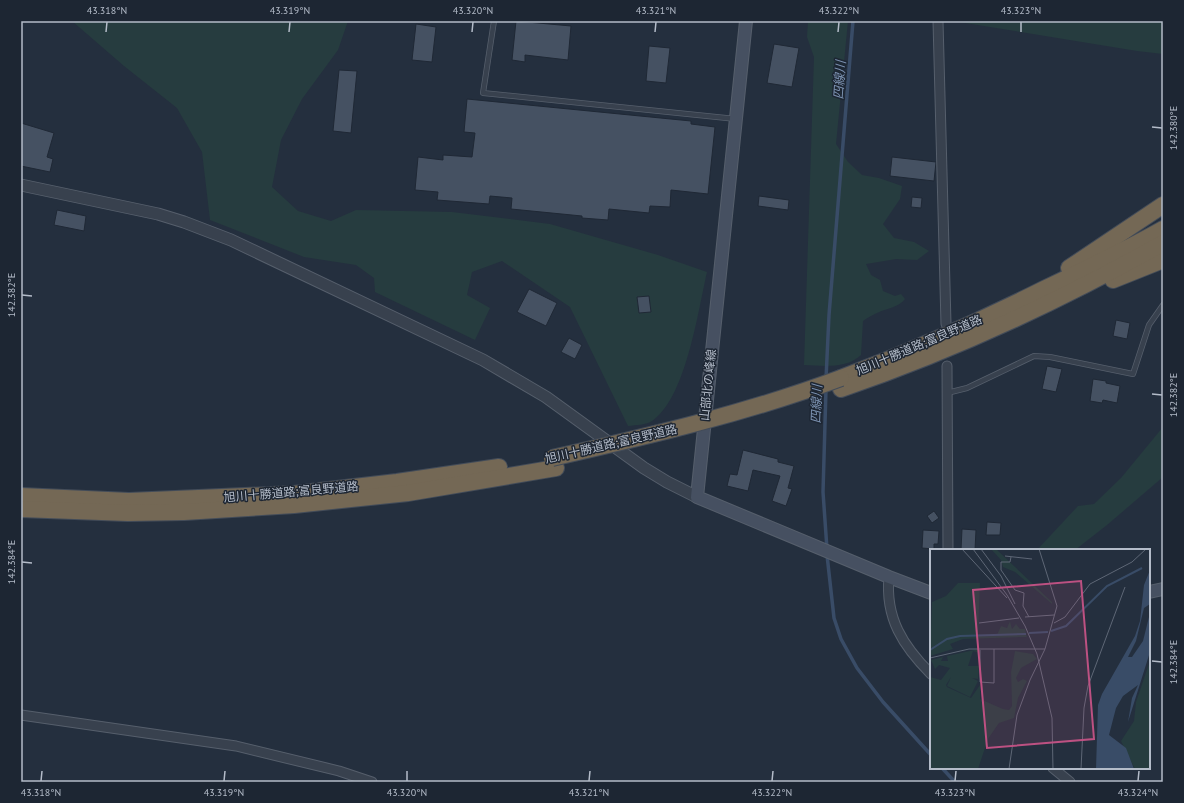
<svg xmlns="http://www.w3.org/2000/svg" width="1184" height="803" viewBox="0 0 1184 803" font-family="'PT Sans','Noto Sans JP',sans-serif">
	<rect width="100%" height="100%" fill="#242f3e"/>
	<!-- green -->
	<g fill="#263c3f">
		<path d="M 72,21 L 348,21 L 338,50 L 302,99 L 281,140 L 272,187 L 298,211 L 331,221 L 356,210 L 452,212 L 550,224 L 658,255 L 707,272 C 698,311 686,398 652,421 C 647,425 635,425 628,426 L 570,307 L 502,261 L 472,272 L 467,295 L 490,308 L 475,340 L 375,292 L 374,278 L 356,265 L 304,257 L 210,220 L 202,152 L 177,108 L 124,66 Z"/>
		<path d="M 808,21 L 848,21 L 836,144 L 848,162 L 862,175 L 879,178 L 902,186 L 900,199 L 883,224 L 894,238 L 914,242 L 929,251 L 917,260 L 896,259 L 866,264 L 871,275 L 880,280 L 883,291 L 895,296 L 901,294 L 905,299 C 898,308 887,308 877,313 C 872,315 867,318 863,321 L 861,355 C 846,369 824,366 804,365 L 814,57 L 807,37 Z"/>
		<path d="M 953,21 L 1163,21 L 1163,54 L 1137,51 Z"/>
		<path d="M 1163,427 L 1163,477 L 1107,525 L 1075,550 L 1037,550 L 1078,506 L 1094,504 L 1121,478 Z"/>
	</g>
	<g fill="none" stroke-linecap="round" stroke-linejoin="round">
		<!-- stream -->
		<g stroke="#394c67" stroke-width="3.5">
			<path d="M 826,379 L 829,315 L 853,21"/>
			<path d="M 826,389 L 823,492 L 827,549"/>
			<path d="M 827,555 L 834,618 L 841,639 L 857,668 L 883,702 L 931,755"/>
			<path d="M 942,768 L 955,782"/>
		</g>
	</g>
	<!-- building -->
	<g fill="#455162" stroke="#1f2835">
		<path d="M 516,21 L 571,26 L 568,60 L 525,55 L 525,62 L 512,60 Z"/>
		<path d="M 416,24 L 436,27 L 432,62 L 412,60 Z"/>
		<path d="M 774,44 L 799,48 L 792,87 L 767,83 Z"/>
		<path d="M 649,46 L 670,48 L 666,83 L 646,81 Z"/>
		<path d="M 339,70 L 357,71 L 351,133 L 333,131 Z"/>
		<path d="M 467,99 L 691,121 L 691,124 L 715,127 L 708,194 L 671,190 L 670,207 L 650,206 L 649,213 L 609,209 L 608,220 L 582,218 L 582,216 L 511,209 L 512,198 L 490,196 L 489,204 L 437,200 L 438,192 L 415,190 L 418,157 L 443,160 L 443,155 L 472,157 L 475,133 L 464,132 Z"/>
		<path d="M 21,123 L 54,133 L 47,157 L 53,159 L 50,172 L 21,166 Z"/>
		<path d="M 892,157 L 936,162 L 934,181 L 890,176 Z"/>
		<path d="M 759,196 L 789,200 L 788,210 L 758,206 Z"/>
		<path d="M 912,197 L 922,198 L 921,208 L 911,207 Z"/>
		<path d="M 57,210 L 86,216 L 84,231 L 54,225 Z"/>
		<path d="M 529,289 L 557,303 L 546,326 L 517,312 Z"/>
		<path d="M 649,296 L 651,312 L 639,313 L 637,297 Z"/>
		<path d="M 1116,320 L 1130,323 L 1127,339 L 1113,336 Z"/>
		<path d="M 569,338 L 582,345 L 575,359 L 561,352 Z"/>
		<path d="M 1047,366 L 1062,369 L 1056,392 L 1042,389 Z"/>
		<path d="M 1093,379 L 1106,381 L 1106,383 L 1120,386 L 1117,403 L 1103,400 L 1102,403 L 1090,401 Z"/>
		<path d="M 743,450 L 778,459 L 778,462 L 794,466 L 788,488 L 792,489 L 786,506 L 772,501 L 780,476 L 753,470 L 748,491 L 727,486 L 730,474 L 737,475 Z"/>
		<path d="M 934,511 L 939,518 L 932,523 L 927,516 Z"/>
		<path d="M 987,522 L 1001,523 L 1000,535 L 986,535 Z"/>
		<path d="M 962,529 L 976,530 L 975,550 L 961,550 Z"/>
		<path d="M 923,530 L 939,531 L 938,544 L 934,544 L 934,549 L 922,548 Z"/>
	</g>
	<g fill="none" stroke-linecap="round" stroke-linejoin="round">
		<defs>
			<g id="service">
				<path d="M 494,21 L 483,93 L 736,119"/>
				<path d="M 947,393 L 967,388 L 1034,356 L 1050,357 L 1133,374 L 1149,325 L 1163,305"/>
			</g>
			<g id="minor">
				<path d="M 938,21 L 946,324"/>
				<path d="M 947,366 L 948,550"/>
				<path d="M 889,577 C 885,618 903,646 931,674"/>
				<path d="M 21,715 L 236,746 L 339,771 L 372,782"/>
				<path d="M 1053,768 L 1070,782"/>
			</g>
			<path id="tertiary" d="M 21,185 L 158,214 L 184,222 L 231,240 L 483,360 L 546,397 L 644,468 L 667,482 L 697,497"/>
			<g id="secondary">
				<path d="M 746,21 L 697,497 L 889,577 L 931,593"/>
				<path d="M 1149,592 L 1163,589"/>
			</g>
			<g id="motorway">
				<path d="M 1069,268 L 1163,205"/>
				<path d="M 1113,280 L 1163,260"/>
				<path d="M 841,378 C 910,352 978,322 1044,289 C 1084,270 1124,251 1163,229"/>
				<path d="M 841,389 C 952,351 1060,301 1163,243"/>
				<path d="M 21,496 L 129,501 L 294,494 L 397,482 L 499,467"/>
				<path d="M 21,509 L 128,513 L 184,512 L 294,505 L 408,493 L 556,468"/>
			</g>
		</defs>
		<!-- service casing -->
		<use href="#service" stroke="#565f6c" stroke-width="6"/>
		<!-- minor casing -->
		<use href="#minor" stroke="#565f6c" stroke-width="11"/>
		<!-- tertiary casing -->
		<use href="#tertiary" stroke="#565f6c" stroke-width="13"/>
		<!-- secondary casing -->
		<use href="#secondary" stroke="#565f6c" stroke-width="14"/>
		<!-- motorway casing -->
		<use href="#motorway" stroke="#434c59" stroke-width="18"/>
		<!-- service -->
		<use href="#service" stroke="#38414e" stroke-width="4.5"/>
		<!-- minor -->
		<use href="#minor" stroke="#38414e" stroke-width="9"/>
		<!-- tertiary -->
		<use href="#tertiary" stroke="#38414e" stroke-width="11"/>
		<!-- secondary -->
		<use href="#secondary" stroke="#465061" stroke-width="12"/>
		<!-- motorway -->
		<use href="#motorway" stroke="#746855" stroke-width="16"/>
		<defs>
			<path id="motorway-bridge" d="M 552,458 C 649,436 747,413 841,378"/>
		</defs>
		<!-- motorway-bridge casing -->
		<use href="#motorway-bridge" stroke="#434c59" stroke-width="18" stroke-linecap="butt"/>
		<!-- motorway-bridge -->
		<use href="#motorway-bridge" stroke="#746855" stroke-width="16"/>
	</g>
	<!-- ticks -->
	<path fill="none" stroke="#b4bcc9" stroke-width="1.5" d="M 106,32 L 107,22M 289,32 L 290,22M 472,32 L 473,22M 655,32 L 656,22M 838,32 L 839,22M 1021,32 L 1021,22M 1152,127 L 1162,128M 22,295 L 32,296M 1152,394 L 1162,395M 22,562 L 32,563M 1152,661 L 1162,662M 41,781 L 42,771M 224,781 L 225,771M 407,781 L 407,771M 589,781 L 590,771M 772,781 L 773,771M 955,781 L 956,771M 1138,781 L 1139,771"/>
	<g text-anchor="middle" stroke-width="3" stroke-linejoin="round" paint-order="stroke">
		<!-- street labels -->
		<g font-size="12" fill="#b4bcc9" stroke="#1d2633">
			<text transform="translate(919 345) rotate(-23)" y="4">旭川十勝道路;富良野道路</text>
			<text transform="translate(708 385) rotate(-84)" y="4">山部北の峰線</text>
			<text transform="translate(611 444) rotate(-13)" y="4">旭川十勝道路;富良野道路</text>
			<text transform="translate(291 492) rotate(-5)" y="4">旭川十勝道路;富良野道路</text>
		</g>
		<!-- water labels -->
		<g font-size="13" font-style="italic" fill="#7c92b1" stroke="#1d2633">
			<text transform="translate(839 80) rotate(-86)" y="5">四線川</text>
			<text transform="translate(816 404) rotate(-88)" y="5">四線川</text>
		</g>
	</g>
	<!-- overview -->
	<g transform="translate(930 549)">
		<rect width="220" height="220" fill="#242f3e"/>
		<path d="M 61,0 L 66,0 L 122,53 L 122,55 L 85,23 L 73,18 L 71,11 ZM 28,34 L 50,34 L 48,86 L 67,86 L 71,77 L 77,79 L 80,72 L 82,80 L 86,75 L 90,80 L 95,80 L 97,88 L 33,90 L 20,95 L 23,100 L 0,107 L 2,53 L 16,47 ZM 49,100 L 49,104 L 43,102 L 38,117 L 49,117 L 48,130 L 42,129 L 48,132 L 40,148 L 17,137 L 21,128 L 16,136 L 17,138 L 41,149 L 50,136 L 50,150 L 73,160 L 79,161 L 82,157 L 81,123 L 85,102 L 103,105 L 107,110 L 91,119 L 86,129 L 88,133 L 93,130 L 97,132 L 88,149 L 84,169 L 69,174 L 58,190 L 48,220 L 0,220 L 0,128 L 11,131 L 20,119 L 9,116 L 5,120 L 1,111 L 13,108 L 11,112 L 18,112 L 17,107 ZM 220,112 L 220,220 L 205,220 L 191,192 L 204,172 L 206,153 Z" fill="#263c3f"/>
		<path d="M 220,21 L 220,55 L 214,59 L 206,92 L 198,108 L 202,108 L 213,92 L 220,64 L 220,103 L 198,173 L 202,149 L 208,136 L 193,147 L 186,159 L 179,186 L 196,199 L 204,220 L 166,220 L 168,156 L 172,145 L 205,87 L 210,72 L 214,36 Z" fill="#394c67"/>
		<path fill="none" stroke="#394c67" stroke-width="2" d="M 121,82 L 136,77 L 177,37 L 212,19M 99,84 L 118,83M 0,101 L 17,90 L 30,87 L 96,85"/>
		<path fill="none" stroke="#5e6776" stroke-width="1" d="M 32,0 L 77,49M 43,0 L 77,46 L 95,77 L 107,105 L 122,169 L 123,220M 51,0 L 71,27 L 85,55M 75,7 L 102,10M 81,8 L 80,13 L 71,13 L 71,21 L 85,41 L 94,44 L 93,57 L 99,68M 95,68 L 124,66M 49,74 L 89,69M 124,74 L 135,68 L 160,35 L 202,13 L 216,0M 50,101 L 50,133 L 64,134 L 64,100M 0,109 L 39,100 L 115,100 L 127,57 L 109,0M 79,220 L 87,166 L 100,131 L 115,100M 151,220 L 154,159 L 158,137 L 195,38"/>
		<path fill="#bd5182" fill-opacity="0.15" stroke="#bd5182" stroke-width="2" d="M 151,32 L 164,190 L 57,199 L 43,41 Z"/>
		<rect width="220" height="220" fill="none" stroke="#b4bcc9" stroke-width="2"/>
	</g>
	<!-- border -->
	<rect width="1184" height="803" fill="none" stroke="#1d2633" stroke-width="44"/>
	<rect x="22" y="22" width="1140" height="759" fill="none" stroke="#b4bcc9" stroke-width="1.5"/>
	<g font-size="10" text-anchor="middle" fill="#b4bcc9">
		<text x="107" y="14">43.318°N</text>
		<text x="290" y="14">43.319°N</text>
		<text x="473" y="14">43.320°N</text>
		<text x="656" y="14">43.321°N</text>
		<text x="839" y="14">43.322°N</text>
		<text x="1021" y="14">43.323°N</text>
		<text transform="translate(1173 128) rotate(-90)" y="4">142.380°E</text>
		<text transform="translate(11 295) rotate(-90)" y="4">142.382°E</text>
		<text transform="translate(1173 395) rotate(-90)" y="4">142.382°E</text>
		<text transform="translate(11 562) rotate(-90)" y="4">142.384°E</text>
		<text transform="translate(1173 662) rotate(-90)" y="4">142.384°E</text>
		<text x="41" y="796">43.318°N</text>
		<text x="224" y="796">43.319°N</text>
		<text x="407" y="796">43.320°N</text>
		<text x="589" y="796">43.321°N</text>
		<text x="772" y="796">43.322°N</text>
		<text x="955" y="796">43.323°N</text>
		<text x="1138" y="796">43.324°N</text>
	</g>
</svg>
